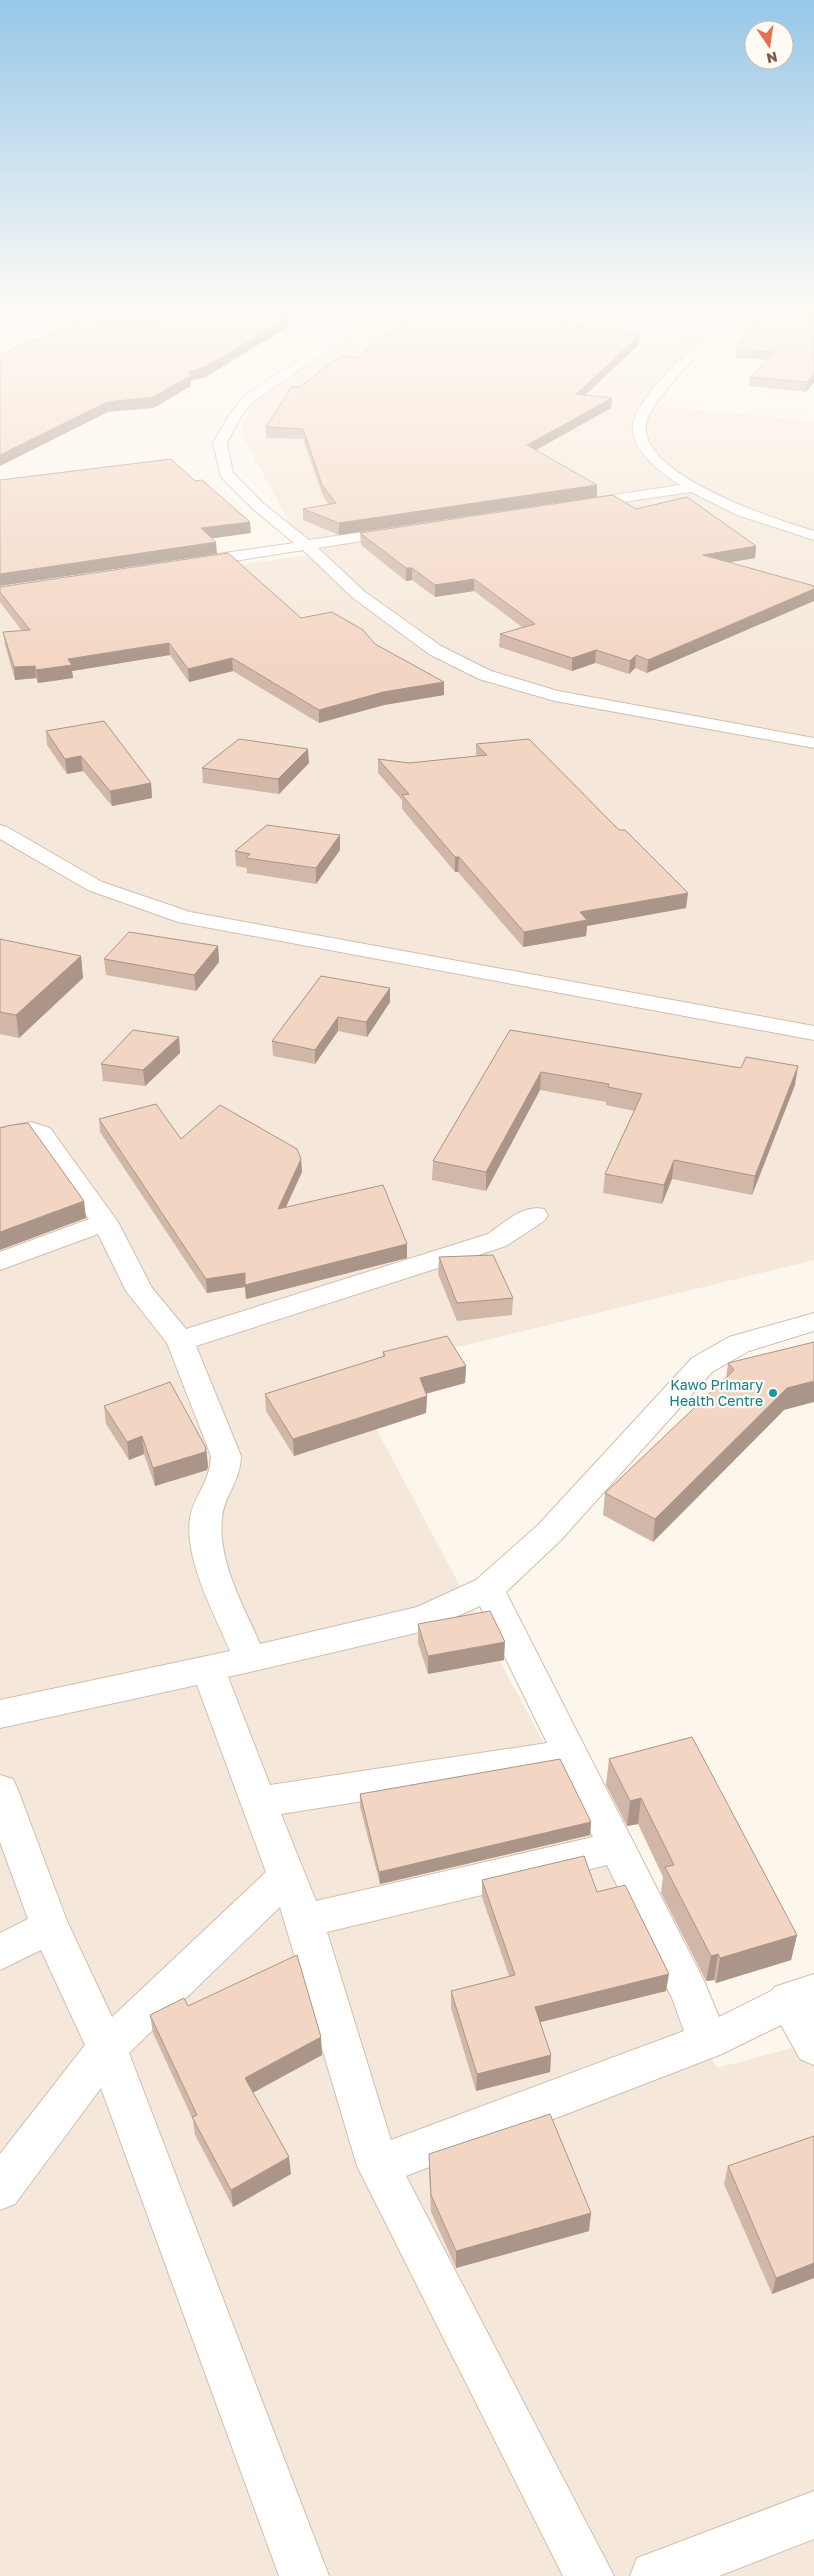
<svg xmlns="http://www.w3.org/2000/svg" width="814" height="2576" viewBox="0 0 814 2576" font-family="'Golos Text',sans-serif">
	<rect width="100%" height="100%" fill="#fdf6ec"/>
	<!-- residential -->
	<path fill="#f5e8da" d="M 389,309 L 411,309 L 708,337 L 657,406 L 814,421 L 814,1260 L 347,1374 L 717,2068 L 814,2042 L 814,2576 L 0,2576 L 0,600 L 307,555 L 240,432 L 259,390 Z"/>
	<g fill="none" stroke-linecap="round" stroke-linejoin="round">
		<defs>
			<g id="street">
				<path d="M 155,309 L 197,309 L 354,323 L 376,309 L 388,309 L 252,402 L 240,418 L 227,443 L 233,473 L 264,504 L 309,540 L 398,527 L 403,528 L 405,531 L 398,535 L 318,548 L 365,592 L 441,646 L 491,671 L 558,691 L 814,738 L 814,748 L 555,701 L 479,679 L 429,654 L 353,598 L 303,550 L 196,567 L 191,565 L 188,562 L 196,557 L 294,543 L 254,510 L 221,477 L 213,443 L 228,417 L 244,396 L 345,329 L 160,312 Z"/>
				<path d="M 433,309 L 475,309 L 708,330 L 728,309 L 814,318 L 814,324 L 732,318 C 713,339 654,396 647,420 C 631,473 777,520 814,531 L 814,540 L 737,515 L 691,492 L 581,508 L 574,504 L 581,500 L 680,485 C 662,473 636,455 633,431 C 629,404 685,356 703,337 L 438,312 Z"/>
				<path d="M 0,825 L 7,827 L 102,882 L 190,912 L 814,1026 L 814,1040 L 178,922 L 88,890 L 0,839 Z"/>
				<path d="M 31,1122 L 50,1128 L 118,1222 L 152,1288 L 186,1329 L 488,1234 C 504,1223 523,1204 544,1209 L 548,1215 L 544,1221 L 506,1246 L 196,1346 L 241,1456 C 240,1483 224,1495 222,1518 C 217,1560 244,1607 260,1644 L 417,1607 L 476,1580 L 538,1525 L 692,1358 L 729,1337 L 814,1313 L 814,1331 L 749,1351 L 712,1372 L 560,1541 L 506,1592 L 704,1981 L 719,2017 L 773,1990 L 774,1987 L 814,1974 L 814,2065 L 800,2059 L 781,2025 L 722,2054 L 406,2176 L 614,2576 L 563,2576 L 357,2166 L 280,1907 L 129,2053 L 329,2576 L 279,2576 L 101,2088 L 15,2204 L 0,2210 L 0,2154 L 85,2045 L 41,1950 L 0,1970 L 0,1933 L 28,1919 L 0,1842 L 0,1775 L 13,1779 L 18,1790 L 67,1921 L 112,2017 L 266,1872 L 197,1685 L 0,1728 L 0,1700 L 230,1651 C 214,1613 184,1559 190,1518 C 194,1495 210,1483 211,1456 L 167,1343 L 126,1291 L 98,1234 L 0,1270 L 0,1252 L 89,1219 L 32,1138 L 29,1137 L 0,1142 L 0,1128 ZM 480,1606 L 547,1743 L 270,1785 L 228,1677 L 424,1631 ZM 560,1770 L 593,1837 L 316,1901 L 281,1814 ZM 607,1865 L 672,1998 L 684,2031 L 391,2140 L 327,1932 Z"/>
				<path d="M 814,2491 L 814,2539 L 719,2576 L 630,2576 L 637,2558 Z"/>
			</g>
		</defs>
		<!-- street casing -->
		<use href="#street" stroke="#d1beb0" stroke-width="2"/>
		<!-- street -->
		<use href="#street" fill="#fff" fill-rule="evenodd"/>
	</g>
	<!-- wall -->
	<g fill="#d1b7a8">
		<path d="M 208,309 L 315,309 L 303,317 Z"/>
		<path d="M 772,309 L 814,309 L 814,316 L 772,312 Z"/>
		<path d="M 814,317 L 814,382 L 806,392 L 749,386 L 750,377 L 766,360 L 736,358 L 736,349 Z"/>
		<path d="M 471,319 L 563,319 L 563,321 L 580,327 L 639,344 L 585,395 L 612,398 L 611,408 L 536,450 L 597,497 L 339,535 L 303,520 L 303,509 L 329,505 L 323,496 L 303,439 L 266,438 L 266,427 L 300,387 L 357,358 L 389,333 Z"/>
		<path d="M 636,509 L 756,546 L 755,558 L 729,562 L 647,673 L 635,668 L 629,674 L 595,663 L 572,671 L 499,647 L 500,634 L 522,627 L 474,591 L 435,597 L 412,580 L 406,581 L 361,545 L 360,533 Z"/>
		<path d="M 0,587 L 301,618 L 375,644 L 444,695 L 384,705 L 319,723 L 233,671 L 189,682 L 170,655 L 72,671 L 73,678 L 38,683 L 36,678 L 15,680 L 5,645 L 3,632 L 22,631 L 0,602 Z"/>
		<path d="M 46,731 L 151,783 L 152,798 L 112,806 L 83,771 L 67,774 L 47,745 Z"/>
		<path d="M 476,744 L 686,908 L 587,926 L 586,936 L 523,947 L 458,872 L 455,872 L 402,809 L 402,800 L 378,773 L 378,759 L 409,763 L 476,756 Z"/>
		<path d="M 309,763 L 279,794 L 203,783 L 202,768 Z"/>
		<path d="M 340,835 L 340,850 L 316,884 L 247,873 L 247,868 L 236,866 L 235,851 Z"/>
		<path d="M 0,939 L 81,956 L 83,978 L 19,1038 L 0,1034 Z"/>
		<path d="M 218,946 L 219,962 L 196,991 L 106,975 L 104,959 Z"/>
		<path d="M 321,976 L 390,1002 L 367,1037 L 338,1031 L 315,1064 L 273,1056 L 272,1041 Z"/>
		<path d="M 510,1030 L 795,1085 L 752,1195 L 672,1179 L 662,1204 L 603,1193 L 605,1174 L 634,1111 L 606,1105 L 606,1102 L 540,1090 L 486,1191 L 432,1180 L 433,1161 Z"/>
		<path d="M 179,1037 L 180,1053 L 145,1086 L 103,1081 L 101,1064 Z"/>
		<path d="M 99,1119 L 181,1139 L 301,1159 L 302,1172 L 286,1207 L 407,1258 L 246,1299 L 245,1287 L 207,1293 L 100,1132 Z"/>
		<path d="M 439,1257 L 513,1298 L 512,1315 L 457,1321 L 438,1274 Z"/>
		<path d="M 383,1352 L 466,1366 L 465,1383 L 426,1394 L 427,1396 L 426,1413 L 294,1456 L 266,1411 L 265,1394 L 383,1357 Z"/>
		<path d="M 728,1363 L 784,1410 L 653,1542 L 603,1515 L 605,1493 L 726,1378 Z"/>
		<path d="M 104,1406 L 206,1448 L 208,1466 L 207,1470 L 155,1486 L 144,1454 L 129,1460 L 106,1424 Z"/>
		<path d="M 418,1624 L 504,1660 L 428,1674 L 418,1643 Z"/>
		<path d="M 609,1759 L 797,1935 L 791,1960 L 716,1983 L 714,1980 L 706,1981 L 661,1893 L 663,1877 L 638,1824 L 627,1826 L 606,1785 Z"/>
		<path d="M 360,1794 L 591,1822 L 590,1835 L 380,1884 L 360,1807 Z"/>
		<path d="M 482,1880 L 597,1892 L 666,1991 L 540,2022 L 551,2055 L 550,2072 L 476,2091 L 451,2008 L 451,1991 L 509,1976 L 482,1897 Z"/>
		<path d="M 188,2006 L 322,2055 L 253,2092 L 291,2174 L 233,2207 L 195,2135 L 193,2120 L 153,2033 L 150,2015 Z"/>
		<path d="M 814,2136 L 814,2278 L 772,2294 L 724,2184 L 728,2166 Z"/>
		<path d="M 429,2154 L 589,2231 L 456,2268 L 431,2212 L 429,2171 Z"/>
	</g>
	<!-- shaded-wall -->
	<g fill="#aa9588">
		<path d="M 303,309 L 315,309 L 303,317 Z"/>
		<path d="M 289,317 L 289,326 L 206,377 L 191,381 L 191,386 L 154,408 L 108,412 L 0,466 L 0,455 L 107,402 L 188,372 Z"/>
		<path d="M 640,335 L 639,344 L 576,404 L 576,394 Z"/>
		<path d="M 814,374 L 814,382 L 806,392 L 807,382 Z"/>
		<path d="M 612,398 L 611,408 L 527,455 L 527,445 Z"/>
		<path d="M 597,485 L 597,497 L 339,535 L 339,523 Z"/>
		<path d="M 250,522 L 251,533 L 201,540 L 201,528 Z"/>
		<path d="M 216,542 L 217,554 L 0,586 L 0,574 Z"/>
		<path d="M 756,546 L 755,558 L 702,567 L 703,555 Z"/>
		<path d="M 406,568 L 412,568 L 412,580 L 406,581 Z"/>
		<path d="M 474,579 L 474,591 L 435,597 L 435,585 Z"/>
		<path d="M 814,589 L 814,601 L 647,673 L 648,660 Z"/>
		<path d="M 169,643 L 170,655 L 72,671 L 73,678 L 38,683 L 36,670 L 68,659 Z"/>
		<path d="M 596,650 L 595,663 L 572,671 L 572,658 Z"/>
		<path d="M 636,655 L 635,668 L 629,674 L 630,661 Z"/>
		<path d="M 232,658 L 233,671 L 189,682 L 188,669 Z"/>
		<path d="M 35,666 L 36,678 L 15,680 L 14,667 Z"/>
		<path d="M 444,682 L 444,695 L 384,705 L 319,723 L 319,710 L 383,692 Z"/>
		<path d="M 308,749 L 309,763 L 279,794 L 278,779 Z"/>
		<path d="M 81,756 L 83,771 L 67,774 L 65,759 Z"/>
		<path d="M 151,783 L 152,798 L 112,806 L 110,791 Z"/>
		<path d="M 340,835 L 340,850 L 316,884 L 316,868 Z"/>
		<path d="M 455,857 L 459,857 L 458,872 L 455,872 Z"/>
		<path d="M 688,893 L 686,908 L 587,926 L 586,936 L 523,947 L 524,932 L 580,912 Z"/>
		<path d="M 218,946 L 219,962 L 196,991 L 194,975 Z"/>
		<path d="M 81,956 L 83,978 L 19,1038 L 16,1015 Z"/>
		<path d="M 390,988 L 390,1002 L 367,1037 L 366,1022 Z"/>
		<path d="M 338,1017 L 338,1031 L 315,1064 L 315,1050 Z"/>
		<path d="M 179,1037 L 180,1053 L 145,1086 L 143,1070 Z"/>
		<path d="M 798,1066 L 795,1085 L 752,1195 L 755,1176 Z"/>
		<path d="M 541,1072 L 540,1090 L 486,1191 L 486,1172 Z"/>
		<path d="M 301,1159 L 302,1172 L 279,1222 L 278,1209 Z"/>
		<path d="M 674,1160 L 672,1179 L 662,1204 L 664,1185 Z"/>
		<path d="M 84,1201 L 86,1218 L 0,1250 L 0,1232 Z"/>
		<path d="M 407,1244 L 407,1258 L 246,1299 L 245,1287 L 207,1293 L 206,1279 Z"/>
		<path d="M 466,1366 L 465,1383 L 420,1395 L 420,1378 Z"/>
		<path d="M 814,1381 L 814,1402 L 784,1410 L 653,1542 L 655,1519 L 787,1388 Z"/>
		<path d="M 427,1396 L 426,1413 L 294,1456 L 293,1439 Z"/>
		<path d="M 142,1436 L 144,1454 L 129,1460 L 127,1442 Z"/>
		<path d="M 206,1448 L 208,1466 L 207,1470 L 155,1486 L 153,1468 Z"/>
		<path d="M 505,1642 L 504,1660 L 428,1674 L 428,1656 Z"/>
		<path d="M 641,1798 L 638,1824 L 627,1826 L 630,1801 Z"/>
		<path d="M 591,1822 L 590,1835 L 380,1884 L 379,1872 Z"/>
		<path d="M 797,1935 L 791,1960 L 716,1983 L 720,1958 Z"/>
		<path d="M 718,1954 L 714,1980 L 706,1981 L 711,1956 Z"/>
		<path d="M 669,1974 L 666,1991 L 533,2024 L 535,2007 Z"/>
		<path d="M 321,2037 L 322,2055 L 247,2096 L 245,2078 Z"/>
		<path d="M 551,2055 L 550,2072 L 476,2091 L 477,2074 Z"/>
		<path d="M 289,2157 L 291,2174 L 233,2207 L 231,2190 Z"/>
		<path d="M 591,2213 L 589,2231 L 456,2268 L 456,2251 Z"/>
		<path d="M 814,2263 L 814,2278 L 772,2294 L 776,2278 Z"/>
	</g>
	<!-- building -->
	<g fill="#f3d5c3" stroke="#aa9588">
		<path d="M 181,309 L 207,309 L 289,317 L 205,367 L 188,372 L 190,376 L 153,397 L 107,402 L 0,455 L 0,354 L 2,354 L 85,319 L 150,324 L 181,311 Z"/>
		<path d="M 482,312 L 563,319 L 559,321 L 580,324 L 576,327 L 640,335 L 576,394 L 612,398 L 527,445 L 597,485 L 339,523 L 303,509 L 336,503 L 322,485 L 303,429 L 266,427 L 292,386 L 300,387 L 340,356 L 357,358 L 386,333 L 389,333 L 410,316 L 471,319 Z"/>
		<path d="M 764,314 L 814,317 L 814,374 L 807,382 L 750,377 L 774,352 L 736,349 Z"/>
		<path d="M 171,459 L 195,481 L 202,480 L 250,522 L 201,528 L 216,542 L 0,574 L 0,480 Z"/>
		<path d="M 613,495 L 636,509 L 687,497 L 756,546 L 703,555 L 814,586 L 814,589 L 648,660 L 636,655 L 630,661 L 596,650 L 572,658 L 500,634 L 535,624 L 474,579 L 435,585 L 412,568 L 406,568 L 360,533 Z"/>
		<path d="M 228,553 L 301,618 L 332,612 L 363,630 L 375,644 L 444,682 L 383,692 L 319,710 L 232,658 L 188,669 L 169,643 L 68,659 L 72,665 L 36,670 L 35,666 L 14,667 L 3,632 L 30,630 L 0,592 L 0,587 Z"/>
		<path d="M 104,721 L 151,783 L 110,791 L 81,756 L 65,759 L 46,731 Z"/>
		<path d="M 239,739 L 308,749 L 278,779 L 202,768 Z"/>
		<path d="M 529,739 L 619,830 L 625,830 L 688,893 L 580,912 L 587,920 L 524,932 L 459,857 L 455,857 L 402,795 L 409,794 L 378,759 L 409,763 L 487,755 L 476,744 Z"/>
		<path d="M 267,825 L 340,835 L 316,868 L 246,858 L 250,854 L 235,851 Z"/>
		<path d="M 129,932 L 218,946 L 194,975 L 104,959 Z"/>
		<path d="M 0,939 L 81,956 L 16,1015 L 0,1012 Z"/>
		<path d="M 321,976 L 390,988 L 366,1022 L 338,1017 L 315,1050 L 272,1041 Z"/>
		<path d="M 133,1030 L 179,1037 L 143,1070 L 101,1064 Z"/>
		<path d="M 510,1030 L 741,1068 L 746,1057 L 798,1066 L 755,1176 L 674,1160 L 664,1185 L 605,1174 L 642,1094 L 608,1087 L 609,1084 L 541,1072 L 486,1172 L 433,1161 Z"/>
		<path d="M 156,1104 L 181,1139 L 220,1105 L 297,1149 L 301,1159 L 278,1209 L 383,1185 L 407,1244 L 245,1285 L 245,1273 L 206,1279 L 99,1119 Z"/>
		<path d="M 28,1123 L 84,1201 L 0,1232 L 0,1128 L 12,1125 Z"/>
		<path d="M 493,1255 L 513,1298 L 457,1303 L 439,1257 Z"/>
		<path d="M 447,1336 L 466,1366 L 420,1378 L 427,1396 L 293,1439 L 265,1394 L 385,1356 L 383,1352 Z"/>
		<path d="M 814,1342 L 814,1381 L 787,1388 L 655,1519 L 605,1493 L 734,1370 L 728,1363 Z"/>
		<path d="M 170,1382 L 206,1448 L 205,1452 L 153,1468 L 142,1436 L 127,1442 L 104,1406 Z"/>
		<path d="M 490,1611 L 505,1642 L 428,1656 L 418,1624 Z"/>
		<path d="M 692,1737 L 797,1935 L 720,1958 L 718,1954 L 711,1956 L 665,1867 L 674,1865 L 641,1798 L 630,1801 L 609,1759 Z"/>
		<path d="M 560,1759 L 591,1822 L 379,1872 L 360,1794 Z"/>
		<path d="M 584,1856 L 597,1892 L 625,1885 L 669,1974 L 535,2007 L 551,2055 L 477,2074 L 451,1991 L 515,1975 L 482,1880 Z"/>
		<path d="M 297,1955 L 321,2037 L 245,2078 L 289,2157 L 231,2190 L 192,2117 L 197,2115 L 150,2015 L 184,1998 L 188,2006 Z"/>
		<path d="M 550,2114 L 591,2213 L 456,2251 L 431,2195 L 429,2154 Z"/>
		<path d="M 814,2136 L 814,2263 L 776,2278 L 728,2166 Z"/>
	</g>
	<!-- sky -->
	<linearGradient id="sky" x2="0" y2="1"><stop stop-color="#97c7e8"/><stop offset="0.46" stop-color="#fefbf6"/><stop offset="1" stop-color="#fefbf6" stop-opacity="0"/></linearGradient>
	<rect width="814" height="670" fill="url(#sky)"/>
	<!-- markers -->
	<circle fill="#0f9aa8" stroke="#fffaf3" stroke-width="2" cx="773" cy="1393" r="5"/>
	<g text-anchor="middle" stroke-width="4.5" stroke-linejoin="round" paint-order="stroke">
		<!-- culture labels -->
		<g font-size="14" fill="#0d838f" stroke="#fffaf3" text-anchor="end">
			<text x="763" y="1390">Kawo Primary<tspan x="763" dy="16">Health Centre</tspan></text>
		</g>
	</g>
	<!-- north arrow -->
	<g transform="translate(769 45) rotate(167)"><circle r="24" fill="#fffaf3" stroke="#cabbb1"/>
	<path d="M0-4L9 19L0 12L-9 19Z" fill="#e76f51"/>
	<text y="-8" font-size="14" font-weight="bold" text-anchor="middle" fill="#7a5c4d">N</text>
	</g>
</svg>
